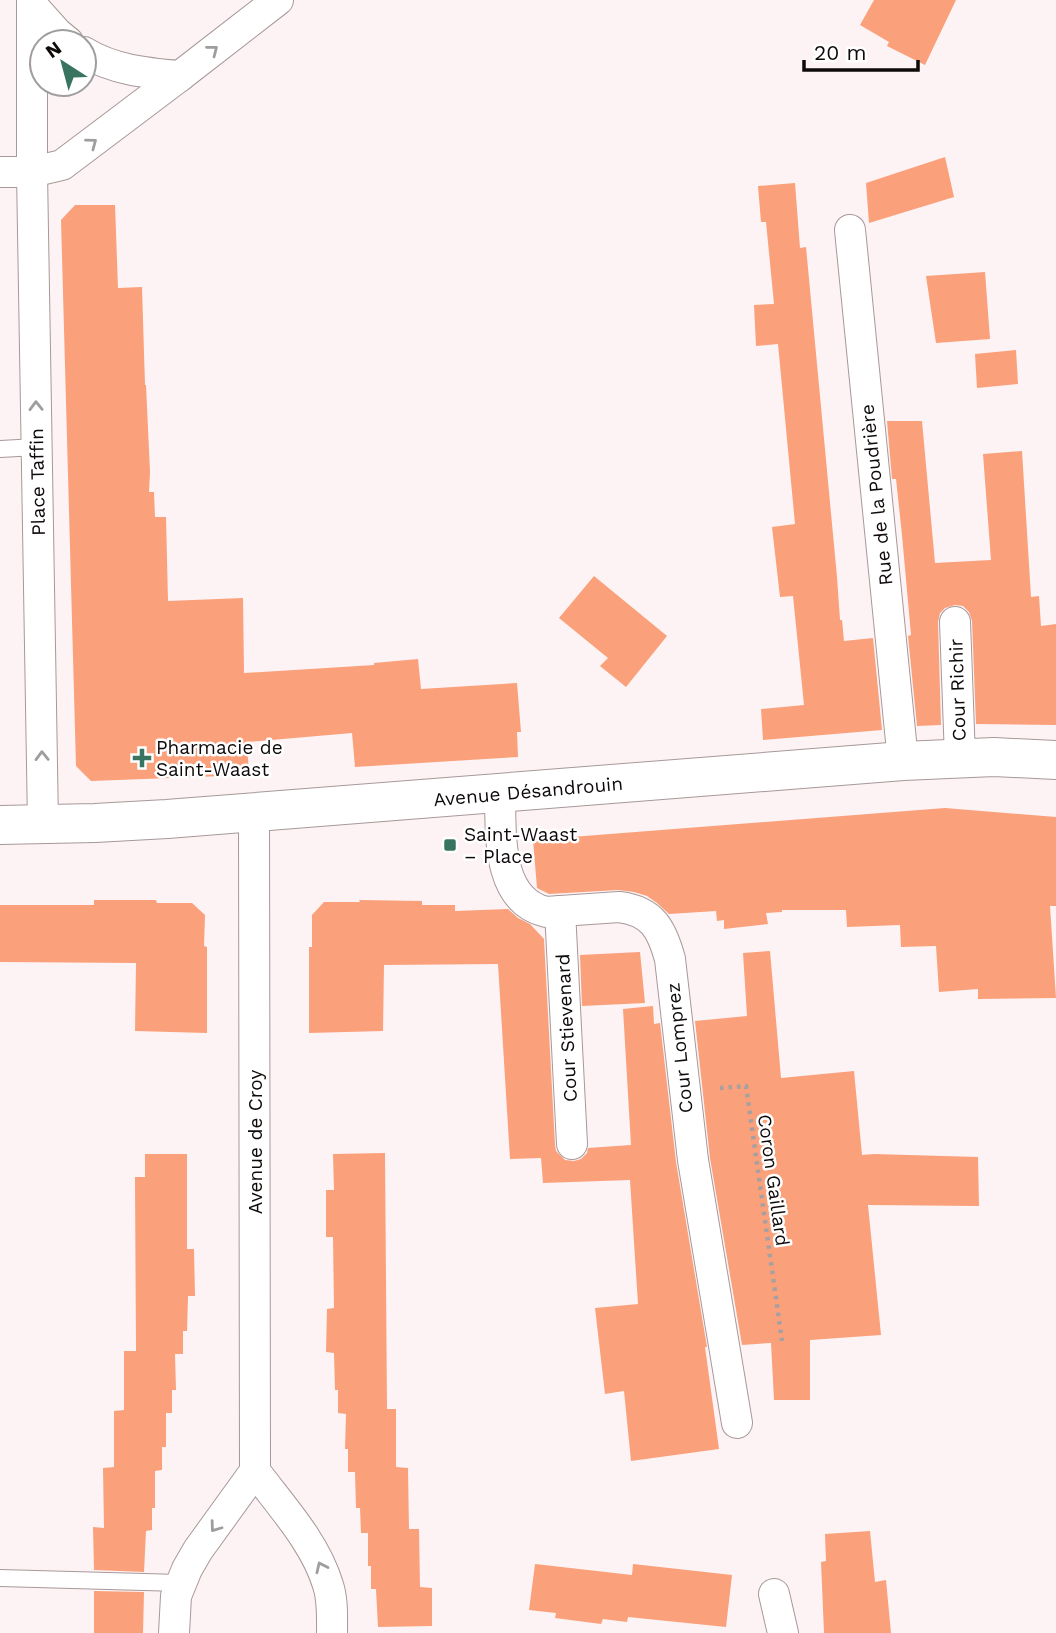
<svg xmlns="http://www.w3.org/2000/svg" width="1056" height="1633" viewBox="0 0 1056 1633" font-family="'Work Sans',sans-serif">
	<rect width="100%" height="100%" fill="#fdf3f4"/>
	<!-- building -->
	<g fill="#faa07a">
		<path d="M 874,0 L 956,0 L 925,65 L 887,46 L 889,42 L 860,25 Z"/>
		<path d="M 945,157 L 954,197 L 869,223 L 866,183 Z"/>
		<path d="M 795,183 L 800,248 L 806,247 L 837,577 L 840,620 L 842,620 L 844,641 L 873,638 L 882,730 L 763,740 L 761,709 L 804,705 L 793,596 L 780,597 L 772,527 L 795,524 L 778,344 L 756,346 L 754,305 L 774,304 L 766,222 L 761,222 L 758,186 Z"/>
		<path d="M 75,205 L 115,205 L 118,288 L 142,287 L 145,385 L 146,385 L 150,472 L 149,492 L 154,492 L 155,517 L 166,517 L 168,601 L 243,598 L 244,673 L 374,665 L 374,663 L 418,659 L 421,689 L 517,683 L 521,732 L 517,732 L 518,757 L 355,767 L 352,733 L 247,742 L 249,775 L 91,781 L 76,766 L 61,220 Z"/>
		<path d="M 985,272 L 990,339 L 936,343 L 926,276 Z"/>
		<path d="M 1016,350 L 1018,384 L 977,388 L 975,354 Z"/>
		<path d="M 887,421 L 922,421 L 935,563 L 991,560 L 983,454 L 1022,451 L 1031,597 L 1039,596 L 1041,626 L 1056,624 L 1056,725 L 976,724 L 972,621 L 969,612 L 963,606 L 955,605 L 945,608 L 940,613 L 938,622 L 941,725 L 917,726 L 908,636 L 911,635 L 902,535 L 896,479 L 892,479 Z"/>
		<path d="M 594,576 L 667,636 L 626,687 L 600,666 L 608,658 L 559,618 Z"/>
		<path d="M 945,808 L 1056,817 L 1056,906 L 1050,906 L 1056,998 L 978,999 L 978,989 L 939,992 L 936,946 L 901,947 L 900,925 L 847,927 L 846,910 L 782,910 L 782,912 L 766,913 L 768,924 L 724,929 L 724,920 L 717,921 L 716,911 L 669,914 L 657,903 L 647,896 L 634,892 L 618,890 L 549,894 L 537,888 L 533,840 Z"/>
		<path d="M 94,900 L 156,900 L 157,903 L 192,903 L 205,915 L 204,946 L 207,947 L 207,1033 L 135,1031 L 136,963 L 0,962 L 0,905 L 94,905 Z"/>
		<path d="M 359,900 L 422,901 L 422,905 L 455,905 L 455,911 L 508,909 L 518,918 L 530,924 L 544,939 L 555,1145 L 556,1151 L 565,1160 L 574,1161 L 581,1159 L 587,1153 L 588,1148 L 631,1145 L 623,1009 L 653,1006 L 654,1024 L 660,1023 L 676,1162 L 707,1347 L 705,1347 L 719,1449 L 631,1461 L 624,1391 L 605,1394 L 595,1308 L 638,1304 L 630,1180 L 543,1183 L 541,1158 L 510,1159 L 498,964 L 384,965 L 383,1031 L 309,1033 L 309,947 L 312,947 L 312,915 L 324,902 L 360,902 Z"/>
		<path d="M 770,951 L 781,1078 L 854,1071 L 862,1155 L 874,1154 L 978,1157 L 979,1206 L 868,1205 L 881,1335 L 810,1340 L 810,1400 L 774,1400 L 771,1343 L 742,1345 L 710,1158 L 695,1021 L 747,1016 L 743,953 Z"/>
		<path d="M 640,952 L 645,1003 L 582,1006 L 580,955 Z"/>
		<path d="M 385,1153 L 387,1409 L 396,1409 L 396,1467 L 408,1468 L 409,1529 L 419,1529 L 420,1587 L 432,1588 L 432,1626 L 378,1627 L 376,1589 L 371,1589 L 371,1566 L 368,1566 L 368,1533 L 361,1533 L 360,1508 L 356,1508 L 355,1472 L 348,1472 L 348,1449 L 345,1449 L 346,1414 L 338,1413 L 338,1390 L 335,1390 L 334,1353 L 326,1352 L 327,1309 L 334,1308 L 333,1237 L 326,1237 L 326,1190 L 334,1190 L 333,1154 Z"/>
		<path d="M 145,1154 L 187,1154 L 187,1249 L 194,1249 L 195,1296 L 188,1296 L 187,1331 L 183,1331 L 183,1354 L 175,1354 L 176,1390 L 172,1390 L 172,1413 L 166,1413 L 166,1447 L 162,1447 L 162,1470 L 155,1471 L 155,1508 L 152,1508 L 152,1530 L 146,1531 L 144,1572 L 94,1570 L 93,1527 L 104,1528 L 103,1468 L 114,1467 L 114,1411 L 124,1410 L 124,1351 L 136,1351 L 135,1177 L 145,1177 Z"/>
		<path d="M 870,1531 L 875,1582 L 886,1580 L 891,1633 L 824,1633 L 821,1562 L 826,1561 L 825,1534 Z"/>
		<path d="M 535,1564 L 632,1575 L 633,1564 L 732,1575 L 726,1627 L 628,1617 L 627,1622 L 603,1619 L 601,1624 L 555,1618 L 556,1613 L 529,1610 Z"/>
		<path d="M 94,1591 L 144,1592 L 143,1633 L 94,1633 Z"/>
	</g>
	<g fill="none" stroke-linecap="round" stroke-linejoin="round">
		<defs>
			<g id="service">
				<path d="M 0,449 L 37,447"/>
				<path d="M 0,1578 L 180,1583"/>
			</g>
			<g id="minor">
				<path d="M 32,0 L 32,172 L 43,824"/>
				<path d="M 32,5 L 57,33 L 68,42"/>
				<path d="M 84,52 C 113,70 147,73 180,76 L 278,0"/>
				<path d="M 0,172 L 32,172 L 62,165 L 180,76"/>
				<path d="M 850,230 L 903,761"/>
				<path d="M 955,622 L 960,758"/>
				<path d="M 500,793 C 501,833 496,900 546,912 L 619,907 C 653,911 662,930 670,959 L 693,1160 L 737,1423"/>
				<path d="M 560,911 L 572,1144"/>
				<path d="M 255,1471 C 281,1506 315,1542 328,1585 C 333,1600 332,1617 332,1633"/>
				<path d="M 774,1594 L 783,1633"/>
				<path d="M 174,1633 L 176,1596 L 187,1569 L 198,1550 L 255,1471 L 254,813"/>
			</g>
			<path id="secondary" d="M 0,825 L 95,823 L 167,819 L 903,761 L 994,757 L 1056,760"/>
		</defs>
		<!-- service casing -->
		<use href="#service" stroke="#a79899" stroke-width="18"/>
		<!-- minor casing -->
		<use href="#minor" stroke="#a79899" stroke-width="32"/>
		<!-- secondary casing -->
		<use href="#secondary" stroke="#a79899" stroke-width="40"/>
		<!-- path -->
		<path stroke="#a8a0a0" stroke-width="4.5" stroke-dasharray="3.5 5" stroke-linecap="butt" d="M 720,1088 L 746,1086 L 782,1341"/>
		<!-- service -->
		<use href="#service" stroke="#fff" stroke-width="16"/>
		<!-- minor -->
		<use href="#minor" stroke="#fff" stroke-width="30"/>
		<!-- secondary -->
		<use href="#secondary" stroke="#fff" stroke-width="38"/>
	</g>
	<!-- one-way arrows -->
	<defs><path id="oneway-chevron" d="M-2-3.5L2.5 0L-2 3.5" fill="none" stroke-width="1.6" stroke-linecap="round" stroke-linejoin="round" transform="scale(1.75)"/></defs>
	<g stroke="#9f9d9d">
		<use href="#oneway-chevron" transform="translate(213 50) rotate(-38)"/>
		<use href="#oneway-chevron" transform="translate(92 143) rotate(-37)"/>
		<use href="#oneway-chevron" transform="translate(36 406) rotate(-91)"/>
		<use href="#oneway-chevron" transform="translate(42 756) rotate(-91)"/>
		<use href="#oneway-chevron" transform="translate(215 1527) rotate(126)"/>
		<use href="#oneway-chevron" transform="translate(321 1567) rotate(-115)"/>
	</g>
	<!-- markers -->
	<g fill="#387460" stroke="#fff" stroke-width="2.5">
		<path d="M138.5 747.5h7v7h7v7h-7v7h-7v-7h-7v-7h7z"/>
		<rect x="443" y="838" width="14" height="14" rx="3.5"/>
	</g>
	<g text-anchor="middle" stroke-width="5" stroke-linejoin="round" paint-order="stroke">
		<!-- street labels -->
		<g font-size="19" fill="#0f0a0a" stroke="#fff">
			<text transform="translate(37 482) rotate(-91)" y="7">Place Taffin</text>
			<text transform="translate(876 495) rotate(-96)" y="7">Rue de la Poudrière</text>
			<text transform="translate(957 690) rotate(-92)" y="7">Cour Richir</text>
			<text transform="translate(528 791) rotate(-5)" y="7">Avenue Désandrouin</text>
			<text transform="translate(566 1028) rotate(-93)" y="7">Cour Stievenard</text>
			<text transform="translate(679 1048) rotate(-96)" y="7">Cour Lomprez</text>
			<text transform="translate(255 1142) rotate(-90)" y="7">Avenue de Croy</text>
			<text transform="translate(774 1180) rotate(82)" y="7">Coron Gaillard</text>
		</g>
		<!-- poi labels -->
		<g font-size="19" fill="#0f0a0a" stroke="#fff" text-anchor="start">
			<text x="156" y="754">Pharmacie de<tspan x="156" dy="22">Saint-Waast</tspan></text>
			<text x="464" y="841">Saint-Waast<tspan x="464" dy="22">– Place</tspan></text>
		</g>
	</g>
	<!-- north arrow -->
	<g transform="translate(63 63) rotate(324)"><circle r="33" fill="#ffffff" stroke="#9f9d9d" stroke-width="2"/>
	<path d="M0-5L12 26L0 18L-12 26Z" fill="#387460"/>
	<text y="-10" font-size="19" font-weight="bold" text-anchor="middle" fill="#0f0a0a">N</text>
	</g>
	<!-- scale -->
	<path d="M804 60v10h114v-10" fill="none" stroke="#0f0a0a" stroke-width="3.5"/>
	<text x="814" y="60" font-size="21" fill="#0f0a0a" stroke="#ffffff" stroke-width="5" paint-order="stroke">20 m</text>
</svg>
